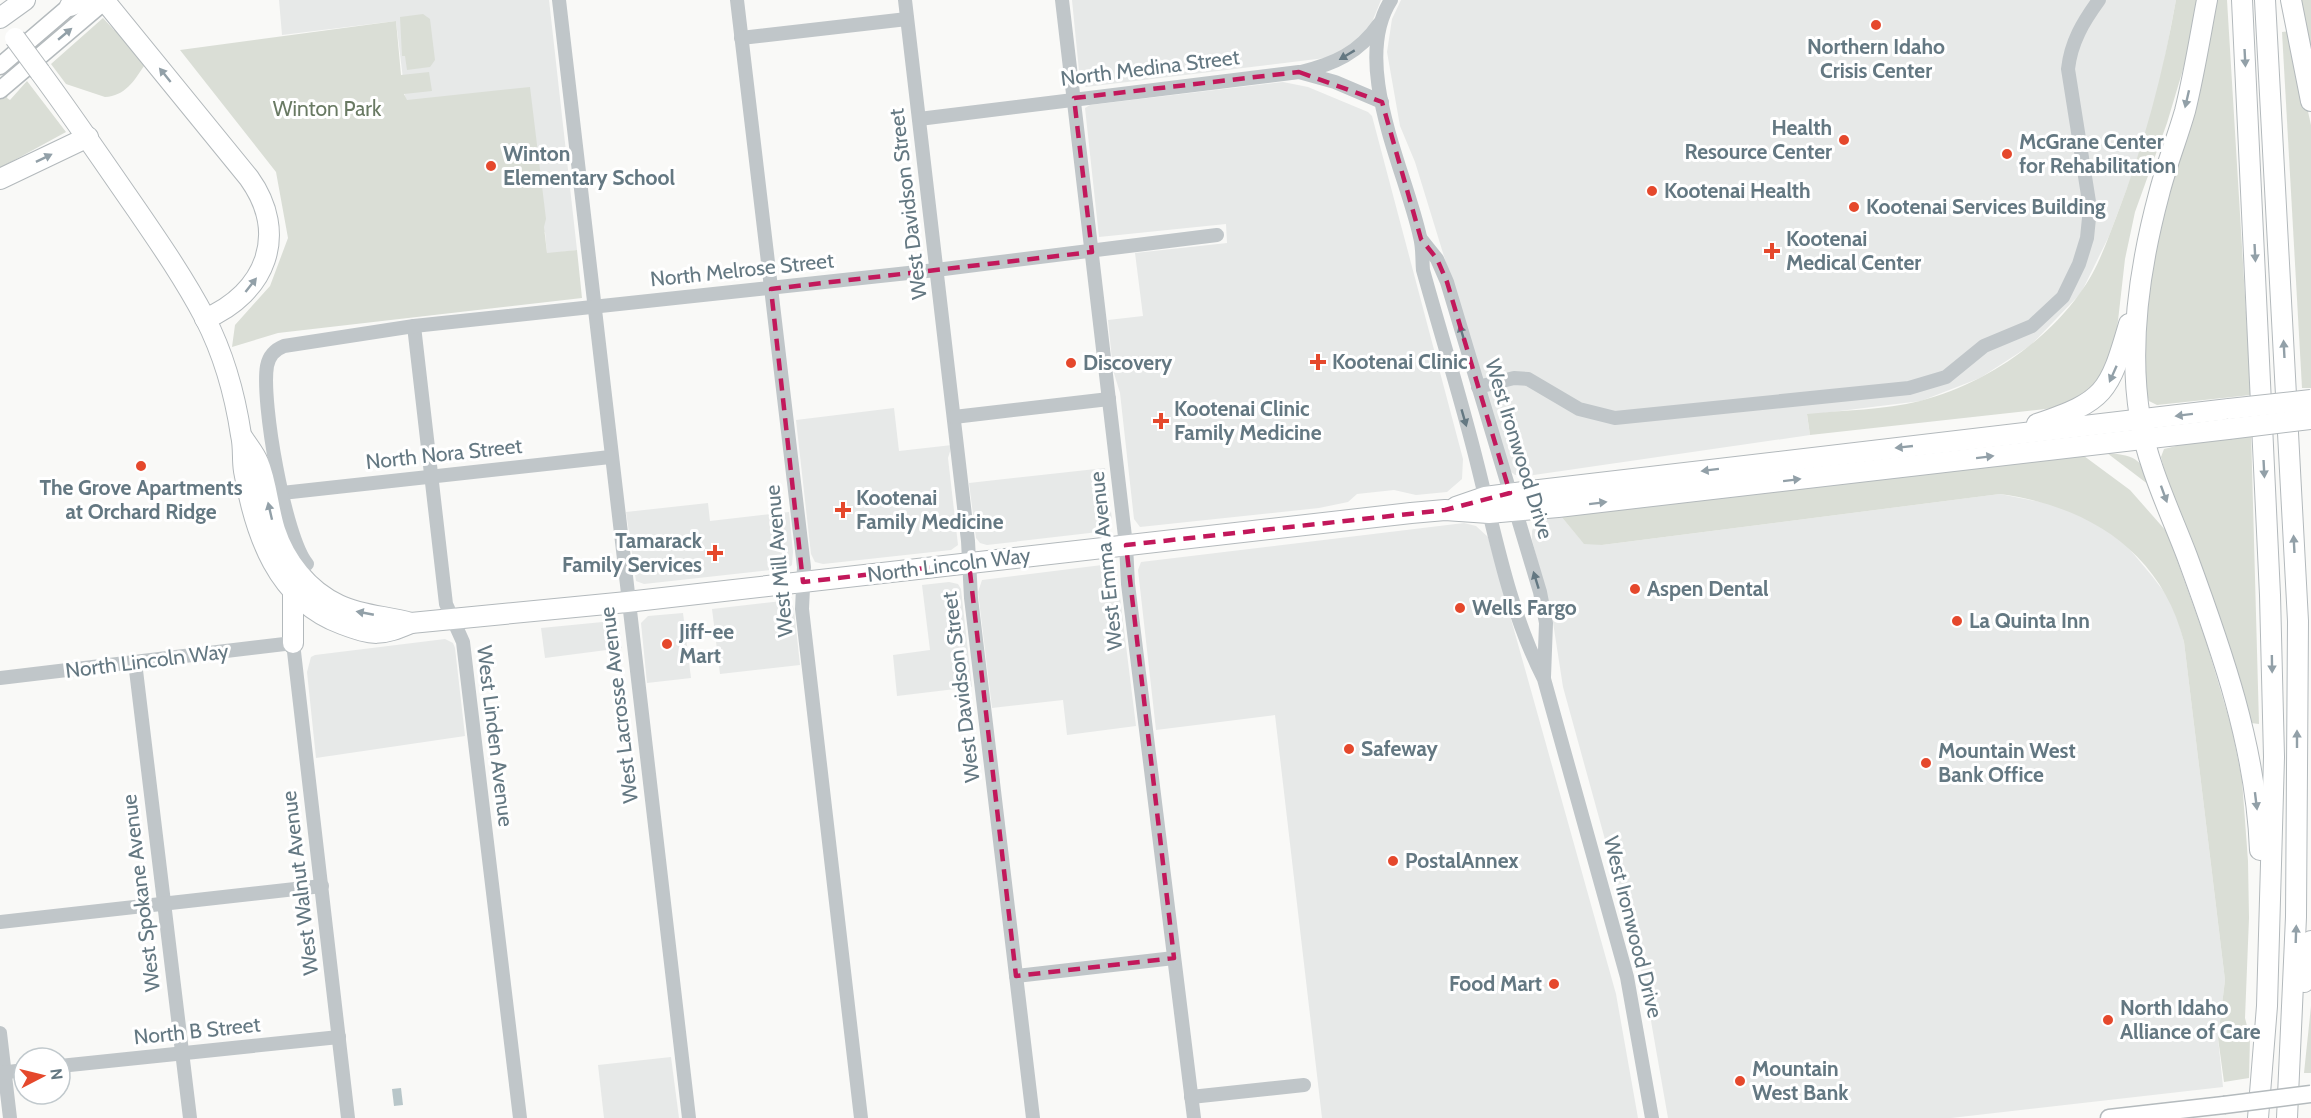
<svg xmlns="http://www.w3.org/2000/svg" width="2311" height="1118" viewBox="0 0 2311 1118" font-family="Cabin,sans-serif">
	<rect width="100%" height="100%" fill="#f9f9f7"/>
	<!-- built -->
	<g fill="#e7e9e8">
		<path d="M 279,0 L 549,0 L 577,250 L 547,254 L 545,232 L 423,244 L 396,21 L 282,35 Z"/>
		<path d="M 1072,0 L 1381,0 L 1370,27 L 1355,46 L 1325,58 L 1086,87 L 1080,81 Z"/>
		<path d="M 1401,0 L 2176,0 L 2157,99 L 2135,167 L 2109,236 L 2081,293 L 2031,345 L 1980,378 L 1921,401 L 1807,415 L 1810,435 L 1527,476 L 1515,475 L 1510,471 L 1415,162 L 1400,126 L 1387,52 L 1392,19 Z"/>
		<path d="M 1283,82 L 1308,87 L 1368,112 L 1372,116 L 1463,459 L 1462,479 L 1447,492 L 1416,495 L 1394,490 L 1357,494 L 1348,502 L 1319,508 L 1140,527 L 1134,519 L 1120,393 L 1113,370 L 1108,320 L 1143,316 L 1135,253 L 1227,243 L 1226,224 L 1099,237 L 1085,108 L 1090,105 Z"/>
		<path d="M 894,408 L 899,451 L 952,445 L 948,458 L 958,545 L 951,550 L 823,564 L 815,562 L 811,554 L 796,420 Z"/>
		<path d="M 1105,468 L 1112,519 L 1107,531 L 987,545 L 980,543 L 976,538 L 969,483 Z"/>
		<path d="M 2000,494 L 2061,506 L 2098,523 L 2127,546 L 2152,576 L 2168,597 L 2179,623 L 2184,642 L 2225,980 L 2218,1038 L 2223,1087 L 1951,1118 L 1668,1118 L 1644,981 L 1563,687 L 1552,616 L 1532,540 L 1532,531 L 1536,521 L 1546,513 L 1560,515 L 1581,540 L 1602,545 Z"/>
		<path d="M 708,503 L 710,521 L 789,512 L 793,552 L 792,565 L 788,568 L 644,584 L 636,581 L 626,512 Z"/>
		<path d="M 1464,523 L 1476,526 L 1488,537 L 1616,994 L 1638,1118 L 1322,1118 L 1275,715 L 1156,730 L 1138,570 L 1141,562 Z"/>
		<path d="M 1110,564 L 1117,573 L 1136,726 L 1067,735 L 1063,700 L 992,708 L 978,592 L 982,580 Z"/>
		<path d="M 949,582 L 958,584 L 961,589 L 972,687 L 897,696 L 893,655 L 930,650 L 922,585 Z"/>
		<path d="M 782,601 L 792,604 L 794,610 L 800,665 L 720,674 L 712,609 Z"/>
		<path d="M 683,613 L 691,678 L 647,683 L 641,623 L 648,616 Z"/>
		<path d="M 613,621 L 619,627 L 622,648 L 545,658 L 541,628 Z"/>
		<path d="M 445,639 L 453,643 L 455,648 L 465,736 L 316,758 L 307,672 L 311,657 L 315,655 Z"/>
		<path d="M 671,1057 L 679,1118 L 604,1118 L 598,1065 Z"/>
	</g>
	<!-- green -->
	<g fill="#daded6">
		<path d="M 2176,0 L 2199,0 L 2190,46 L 2167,123 L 2135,212 L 2125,259 L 2115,347 L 2105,375 L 2084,396 L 2063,407 L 1810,435 L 1807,414 C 1844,410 1884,410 1920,401 C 1982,385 2043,345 2080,293 C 2097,271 2107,241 2117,215 C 2144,145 2163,74 2176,0 Z"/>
		<path d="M 2213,0 L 2227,0 L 2251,395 L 2157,405 L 2149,401 C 2142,382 2145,361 2146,342 C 2149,225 2185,112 2213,0 Z"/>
		<path d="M 2297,0 L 2311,0 L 2311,68 Z"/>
		<path d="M 423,14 L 430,19 L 435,60 L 430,67 L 407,70 L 405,56 L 402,56 L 400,17 Z"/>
		<path d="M 103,18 L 114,30 L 117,28 L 144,66 C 134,81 125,96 105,97 L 66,84 L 51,64 Z"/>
		<path d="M 396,21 L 401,75 L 429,72 L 432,91 L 404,94 L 407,100 L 530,87 L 546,219 L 544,227 L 547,253 L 577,250 L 582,298 L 278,333 L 232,347 L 235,325 L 270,286 L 288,238 L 276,172 L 180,50 Z"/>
		<path d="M 2290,31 L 2311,125 L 2311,388 L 2302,388 L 2282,32 Z"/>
		<path d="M 27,81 L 66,132 L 0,168 L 0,97 L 10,88 L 7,98 L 10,100 Z"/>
		<path d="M 2251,431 L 2259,724 L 2251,723 L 2215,604 L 2170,492 L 2161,457 L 2164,449 L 2225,434 Z"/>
		<path d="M 2107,453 C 2137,455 2143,461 2153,488 Z"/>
		<path d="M 2084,456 L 2130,490 L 2167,532 L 2206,641 L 2232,729 L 2242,780 L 2248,861 L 2249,918 L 2245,1018 L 2250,1038 L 2249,1078 L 2224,1082 L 2218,1038 L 2225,980 L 2184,642 C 2161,551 2088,506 2000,494 L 1602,545 L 1584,544 L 1560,515 Z"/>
		<path d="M 2311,1006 L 2311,1073 L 2304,1073 Z"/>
	</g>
	<!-- water -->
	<path fill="#b8c6c9" d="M 401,1088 L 403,1105 L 394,1106 L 392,1089 Z"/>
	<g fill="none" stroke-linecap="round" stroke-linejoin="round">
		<defs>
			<g id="major">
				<path d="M 0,66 L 77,0"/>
				<path d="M 0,90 L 106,0"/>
				<path d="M 2109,1118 L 2224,1105"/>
			</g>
			<g id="highway">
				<path d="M 104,0 L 249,178 C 289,234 266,293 205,319"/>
				<path d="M 2207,0 C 2200,37 2194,75 2185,111 C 2177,139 2166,166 2159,194 C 2140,265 2128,345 2140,418 C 2146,462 2171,514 2187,556 C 2222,651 2256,747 2260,850"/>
				<path d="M 2242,0 L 2270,595 L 2274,757 L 2267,1006 L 2258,1118"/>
				<path d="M 2265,0 L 2298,621 L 2296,917 L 2287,1118"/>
				<path d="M 2291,0 L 2311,101"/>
				<path d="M 70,6 L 85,0"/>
				<path d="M 0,18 L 25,0"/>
				<path d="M 40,72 C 74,118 105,164 137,210 C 161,245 185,280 205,318 C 223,353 235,395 241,435 C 244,447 242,459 244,471 C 255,534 277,600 342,624 C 374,636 380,636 411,623 L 627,602 L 1411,513 L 1445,510 L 1489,513 L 1558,507 L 2228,429"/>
				<path d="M 0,179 L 88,137"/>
				<path d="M 2037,424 C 2105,401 2109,393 2129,324"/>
				<path d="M 243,438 C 248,446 255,454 258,462 C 267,483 268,508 275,530 C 285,561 308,591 339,605 C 362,616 387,616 411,623"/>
				<path d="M 1456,507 L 1485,497 L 1531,491 L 2229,409"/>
				<path d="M 293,643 L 293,591"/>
				<path d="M 2304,982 L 2311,941"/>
			</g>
		</defs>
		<!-- major casing -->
		<use href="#major" stroke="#b4babd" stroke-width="19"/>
		<!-- highway casing -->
		<use href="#highway" stroke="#b3b9bc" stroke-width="22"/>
		<!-- minor -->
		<g stroke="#c0c6c9" stroke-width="14">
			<path d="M 559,0 L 689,1118"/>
			<path d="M 737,0 L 804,567 L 802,609 L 861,1118"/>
			<path d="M 905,0 L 968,541 L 971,598 L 1033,1118"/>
			<path d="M 1062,0 L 1126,545 L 1128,584 L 1194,1118"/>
			<path d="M 1391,0 C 1350,64 1406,171 1420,237 C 1423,248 1422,259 1423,270 C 1441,335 1462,401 1478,467 C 1496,539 1510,613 1544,679 L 1627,977 L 1652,1118"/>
			<path d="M 741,38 L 907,19"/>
			<path d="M 1301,72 C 1334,64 1359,53 1379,24"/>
			<path d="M 919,119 L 1299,72 L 1335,82 L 1382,102"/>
			<path d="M 1421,239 L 1437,259 L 1447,282 L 1540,592 L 1546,623 L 1544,677"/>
			<path d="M 414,326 L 446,604 L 463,642 L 520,1118"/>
			<path d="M 1478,387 L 1514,378 L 1528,379 L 1579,409 L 1615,418 L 1909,388 L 1946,377 L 1984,346 L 2032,326 L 2063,297 L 2079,264 L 2087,238 L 2090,208 L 2068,69 C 2071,42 2083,22 2099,0"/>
			<path d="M 954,417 L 1109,399"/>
			<path d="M 282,493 L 610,457"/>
			<path d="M 307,564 C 285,538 261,401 267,366 C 269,356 274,350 284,346 L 414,326 L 936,270 L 1217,235"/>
			<path d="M 135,662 L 190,1118"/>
			<path d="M 0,678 L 293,643 L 348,1118"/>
			<path d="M 0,922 L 322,886"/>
			<path d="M 1016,976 L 1174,958"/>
			<path d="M 0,1033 L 10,1118"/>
			<path d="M 60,1066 L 339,1037"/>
			<path d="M 0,1073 L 24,1070"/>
			<path d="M 1191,1097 L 1304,1085"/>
		</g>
		<!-- major -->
		<use href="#major" stroke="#fff" stroke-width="16"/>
		<!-- highway -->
		<use href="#highway" stroke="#fff" stroke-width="20"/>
		<defs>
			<path id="major-bridge" d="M 2224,1105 L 2311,1094"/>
			<g id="highway-bridge">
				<path d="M 15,38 L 40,72"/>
				<path d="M 2229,409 L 2311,400"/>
				<path d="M 2228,429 L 2311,419"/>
			</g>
		</defs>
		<!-- major-bridge casing -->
		<use href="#major-bridge" stroke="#b4babd" stroke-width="19" stroke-linecap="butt"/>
		<!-- highway-bridge casing -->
		<use href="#highway-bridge" stroke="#b3b9bc" stroke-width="22" stroke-linecap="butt"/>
		<!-- major-bridge -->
		<use href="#major-bridge" stroke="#fff" stroke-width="16"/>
		<!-- highway-bridge -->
		<use href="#highway-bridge" stroke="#fff" stroke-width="20"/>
	</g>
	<!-- one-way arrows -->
	<defs><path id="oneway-solid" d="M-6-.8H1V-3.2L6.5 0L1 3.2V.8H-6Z" transform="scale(1.5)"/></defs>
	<g fill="#92a0a8">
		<use href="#oneway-solid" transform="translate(65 34) rotate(-40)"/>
		<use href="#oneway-solid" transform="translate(2245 58) rotate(87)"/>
		<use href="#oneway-solid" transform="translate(165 75) rotate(-129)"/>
		<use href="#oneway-solid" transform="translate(2187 99) rotate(103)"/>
		<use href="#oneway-solid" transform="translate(44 158) rotate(-26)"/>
		<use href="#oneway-solid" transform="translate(2255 253) rotate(87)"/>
		<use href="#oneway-solid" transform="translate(251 285) rotate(-52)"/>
		<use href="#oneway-solid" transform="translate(2284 349) rotate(-93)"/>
		<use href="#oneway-solid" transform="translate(2113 374) rotate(114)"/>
		<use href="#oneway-solid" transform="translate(2184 415) rotate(173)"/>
		<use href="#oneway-solid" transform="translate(1904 447) rotate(174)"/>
		<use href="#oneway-solid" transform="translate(1985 457) rotate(-7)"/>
		<use href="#oneway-solid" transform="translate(2264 469) rotate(87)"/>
		<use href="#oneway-solid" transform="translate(1710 470) rotate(173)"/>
		<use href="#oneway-solid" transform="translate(1792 480) rotate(-7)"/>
		<use href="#oneway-solid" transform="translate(2164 494) rotate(70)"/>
		<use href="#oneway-solid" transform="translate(1598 503) rotate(-7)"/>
		<use href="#oneway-solid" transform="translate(270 511) rotate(-103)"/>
		<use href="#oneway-solid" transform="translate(2294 544) rotate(-93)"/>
		<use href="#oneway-solid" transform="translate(365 613) rotate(-169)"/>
		<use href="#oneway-solid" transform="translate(2272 664) rotate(89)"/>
		<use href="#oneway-solid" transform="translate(2297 739) rotate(-90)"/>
		<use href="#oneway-solid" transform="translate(2256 801) rotate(83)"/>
		<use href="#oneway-solid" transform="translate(2296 934) rotate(-88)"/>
	</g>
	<g fill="#647882">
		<use href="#oneway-solid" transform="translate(1347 55) rotate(149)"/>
		<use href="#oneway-solid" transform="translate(1462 333) rotate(-107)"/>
		<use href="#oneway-solid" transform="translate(1464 418) rotate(74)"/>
		<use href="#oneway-solid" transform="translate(1536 580) rotate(-107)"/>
	</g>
	<!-- marked area -->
	<path fill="none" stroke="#c2185b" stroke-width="4.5" stroke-dasharray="12 8" stroke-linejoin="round" d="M 1299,72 L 1382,102 L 1421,239 L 1437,259 L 1447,282 L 1510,493 L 1445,510 L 1126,545 L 1174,958 L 1016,976 L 969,563 L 803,582 L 771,289 L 1092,252 L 1074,98 Z"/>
	<!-- markers -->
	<g fill="#e5482c" stroke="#fff" stroke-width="2">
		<circle cx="1876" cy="25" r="6"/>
		<circle cx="1844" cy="140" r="6"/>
		<circle cx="2007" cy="154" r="6"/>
		<circle cx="491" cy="166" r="6"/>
		<circle cx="1652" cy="191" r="6"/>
		<circle cx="1854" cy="207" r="6"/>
		<path d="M1769 242h6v6h6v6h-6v6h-6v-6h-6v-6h6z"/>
		<path d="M1315 353h6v6h6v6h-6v6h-6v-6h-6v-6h6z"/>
		<circle cx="1071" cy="363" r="6"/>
		<path d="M1158 412h6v6h6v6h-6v6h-6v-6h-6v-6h6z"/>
		<circle cx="141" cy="466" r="6"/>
		<path d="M840 501h6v6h6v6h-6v6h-6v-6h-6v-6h6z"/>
		<path d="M712 544h6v6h6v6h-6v6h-6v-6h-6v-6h6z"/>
		<circle cx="1635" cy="589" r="6"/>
		<circle cx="1460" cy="608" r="6"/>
		<circle cx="1957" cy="621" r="6"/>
		<circle cx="667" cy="644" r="6"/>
		<circle cx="1349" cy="749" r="6"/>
		<circle cx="1926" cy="763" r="6"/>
		<circle cx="1393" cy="861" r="6"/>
		<circle cx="1554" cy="984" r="6"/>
		<circle cx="2108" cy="1020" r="6"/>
		<circle cx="1740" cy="1081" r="6"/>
	</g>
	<g text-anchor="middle" stroke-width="6" stroke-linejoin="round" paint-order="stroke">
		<!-- poi labels -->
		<g font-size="21" font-weight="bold" fill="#647882" stroke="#fff" text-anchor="start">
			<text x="1876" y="54" text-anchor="middle">Northern Idaho<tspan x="1876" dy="24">Crisis Center</tspan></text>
			<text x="1832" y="135" text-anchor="end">Health<tspan x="1832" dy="24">Resource Center</tspan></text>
			<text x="2019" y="149">McGrane Center<tspan x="2019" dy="24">for Rehabilitation</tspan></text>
			<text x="503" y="161">Winton<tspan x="503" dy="24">Elementary School</tspan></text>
			<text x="1664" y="198">Kootenai Health</text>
			<text x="1866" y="214">Kootenai Services Building</text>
			<text x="1786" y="246">Kootenai<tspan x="1786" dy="24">Medical Center</tspan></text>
			<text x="1332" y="369">Kootenai Clinic</text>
			<text x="1083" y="370">Discovery</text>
			<text x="1174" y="416">Kootenai Clinic<tspan x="1174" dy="24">Family Medicine</tspan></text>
			<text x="141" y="495" text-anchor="middle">The Grove Apartments<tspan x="141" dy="24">at Orchard Ridge</tspan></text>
			<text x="856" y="505">Kootenai<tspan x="856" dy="24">Family Medicine</tspan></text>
			<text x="702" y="548" text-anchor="end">Tamarack<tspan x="702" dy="24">Family Services</tspan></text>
			<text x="1647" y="596">Aspen Dental</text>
			<text x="1472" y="615">Wells Fargo</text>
			<text x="1969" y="628">La Quinta Inn</text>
			<text x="679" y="639">Jiff-ee<tspan x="679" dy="24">Mart</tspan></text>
			<text x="1361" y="756">Safeway</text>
			<text x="1938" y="758">Mountain West<tspan x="1938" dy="24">Bank Office</tspan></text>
			<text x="1405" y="868">PostalAnnex</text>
			<text x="1542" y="991" text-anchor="end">Food Mart</text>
			<text x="2120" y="1015">North Idaho<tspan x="2120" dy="24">Alliance of Care</tspan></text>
			<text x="1752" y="1076">Mountain<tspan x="1752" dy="24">West Bank</tspan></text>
		</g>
		<!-- street labels -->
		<g font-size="21" fill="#647882" stroke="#fff">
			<text transform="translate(1150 68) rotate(-7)" y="7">North Medina Street</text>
			<text transform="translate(908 204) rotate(-97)" y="7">West Davidson Street</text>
			<text transform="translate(742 270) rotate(-6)" y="7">North Melrose Street</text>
			<text transform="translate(1519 449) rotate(73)" y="7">West Ironwood Drive</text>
			<text transform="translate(444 454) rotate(-6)" y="7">North Nora Street</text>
			<text transform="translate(779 561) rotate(-95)" y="7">West Mill Avenue</text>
			<text transform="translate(1106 561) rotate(-96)" y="7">West Emma Avenue</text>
			<text transform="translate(949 565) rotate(-7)" y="7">North Lincoln Way</text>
			<text transform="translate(147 661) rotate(-7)" y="7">North Lincoln Way</text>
			<text transform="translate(961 687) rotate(-97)" y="7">West Davidson Street</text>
			<text transform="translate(619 705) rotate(-97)" y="7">West Lacrosse Avenue</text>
			<text transform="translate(495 736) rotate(83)" y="7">West Linden Avenue</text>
			<text transform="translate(300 883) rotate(-97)" y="7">West Walnut Avenue</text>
			<text transform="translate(141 893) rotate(-97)" y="7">West Spokane Avenue</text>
			<text transform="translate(1633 927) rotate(76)" y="7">West Ironwood Drive</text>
			<text transform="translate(197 1031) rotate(-6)" y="7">North B Street</text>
		</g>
		<!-- park labels -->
		<g font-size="21" fill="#697a63" stroke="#fff">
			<text x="327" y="116">Winton Park</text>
		</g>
	</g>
	<!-- north arrow -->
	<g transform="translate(42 1076) rotate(83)"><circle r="28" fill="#ffffff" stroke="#c1c9cd" stroke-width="1.5"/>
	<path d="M0-4.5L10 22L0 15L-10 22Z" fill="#e5482c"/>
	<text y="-9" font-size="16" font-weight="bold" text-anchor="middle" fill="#647882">N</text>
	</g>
</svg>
